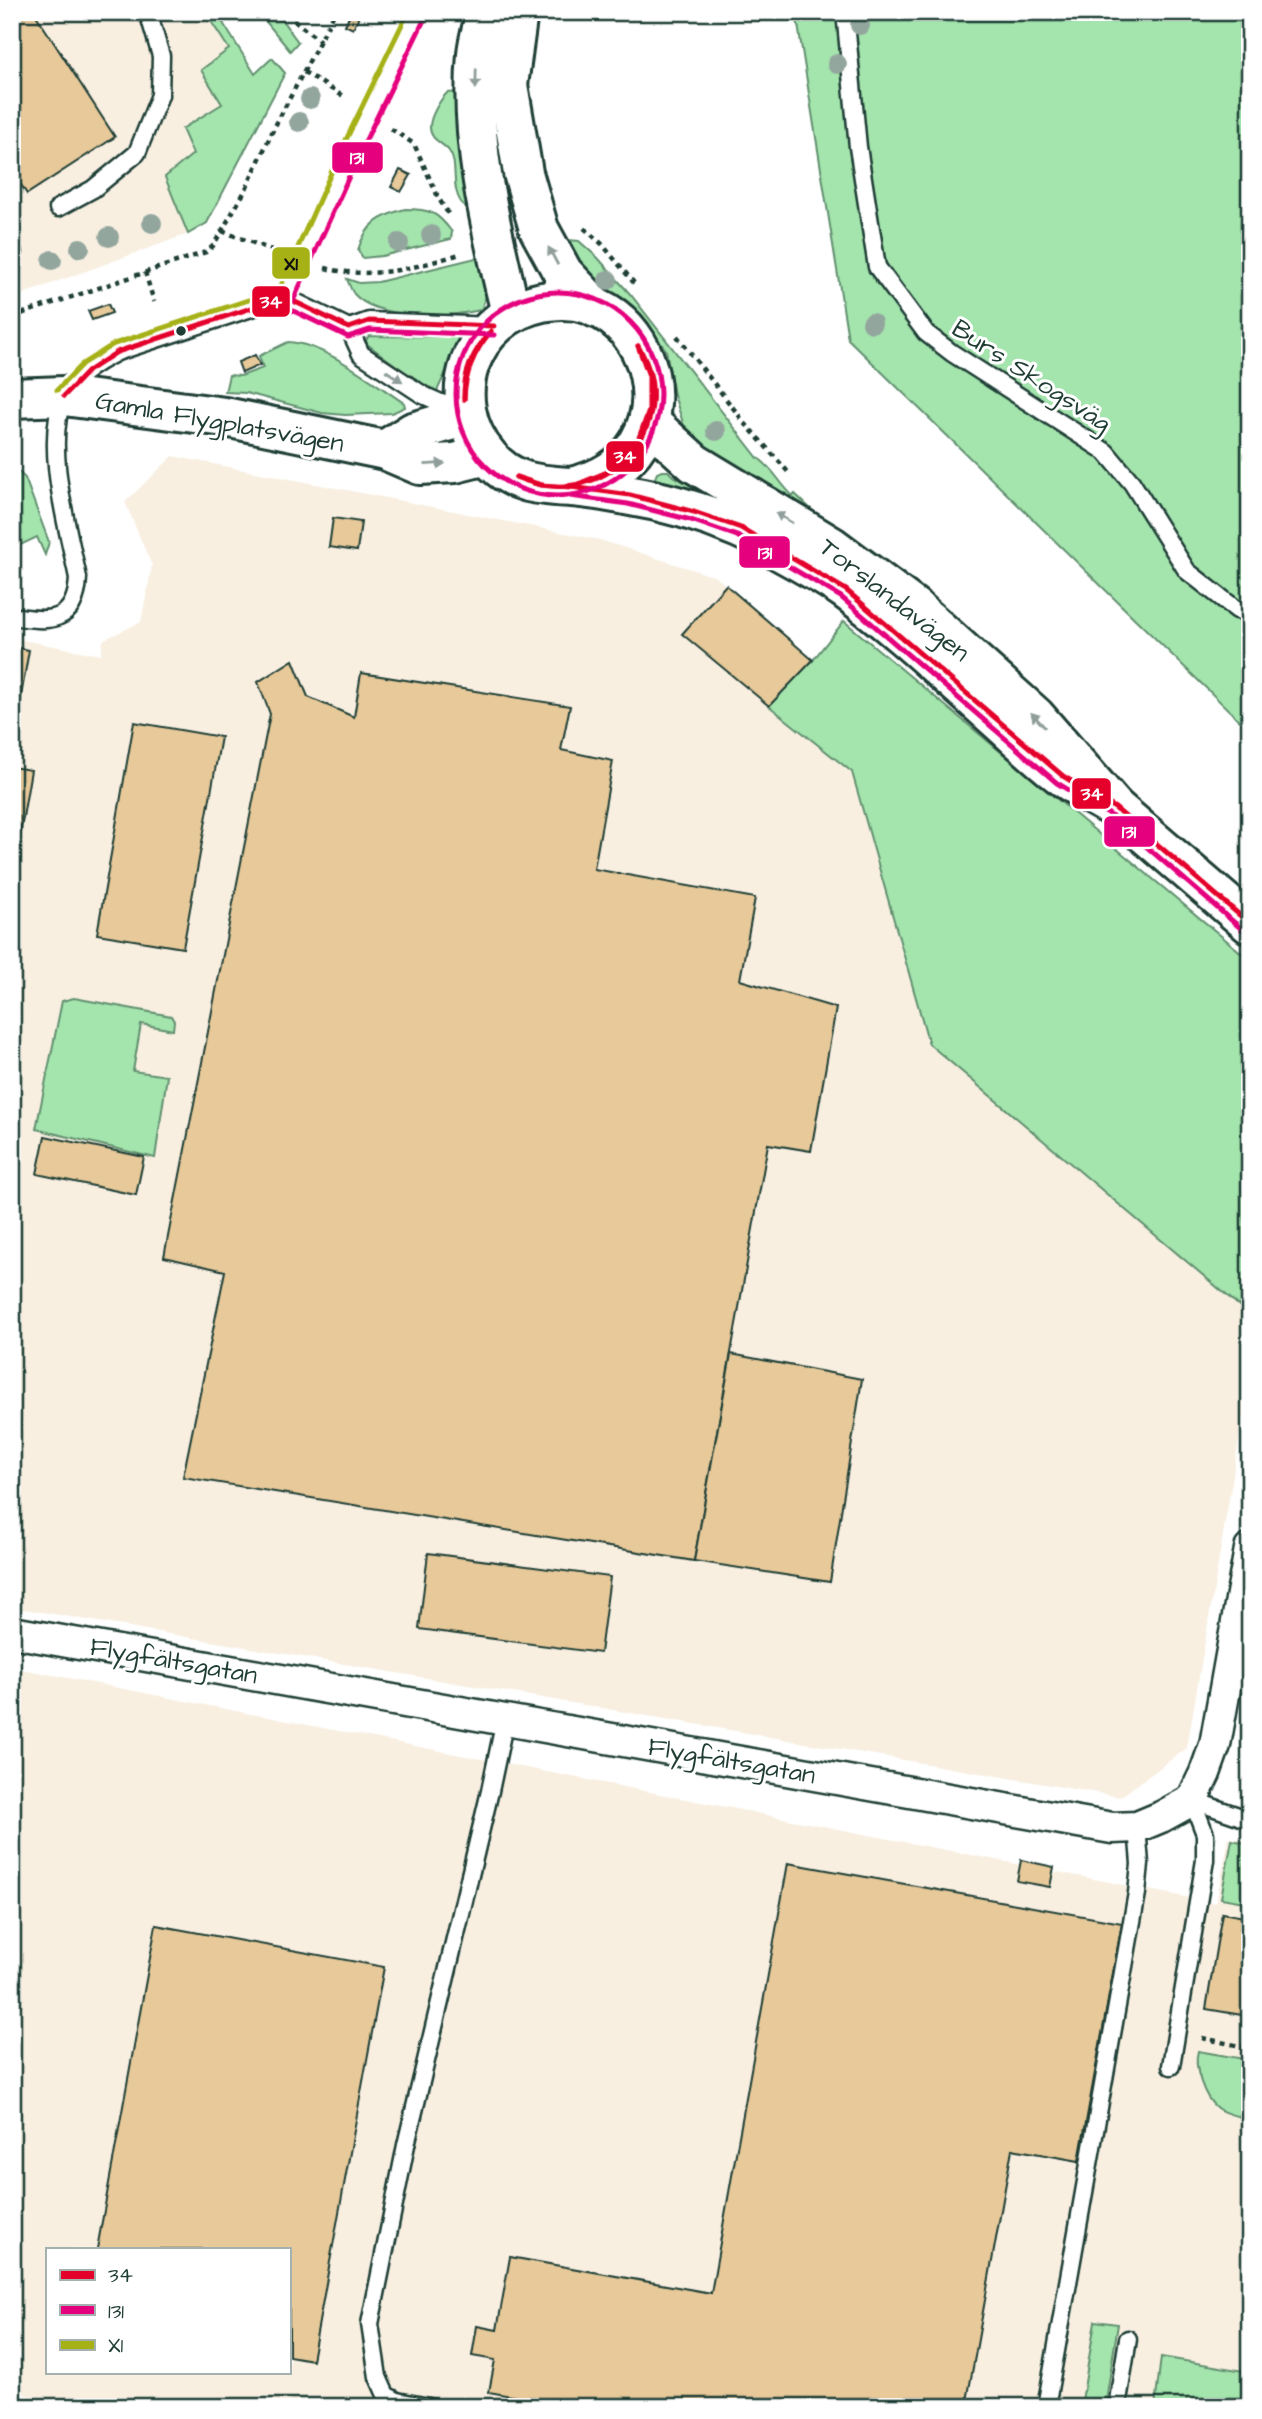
<svg xmlns="http://www.w3.org/2000/svg" width="1262" height="2419" viewBox="0 0 1262 2419" font-family="'Architects Daughter',sans-serif">
	<rect width="100%" height="100%" fill="#fff"/>
	<filter id="ink" filterUnits="userSpaceOnUse"><feTurbulence type="fractalNoise" baseFrequency=".0143" numOctaves="2"/><feDisplacementMap in="SourceGraphic" scale="14" xChannelSelector="R" yChannelSelector="G"/><feConvolveMatrix kernelMatrix="1 2 1 2 8 2 1 2 1" color-interpolation-filters="sRGB"/></filter>
	<g filter="url(#ink)">
		<!-- built -->
		<g fill="#f8efe1" fill-rule="evenodd">
			<path d="M 12,12 L 205,12 L 229,49 L 222,104 L 182,129 L 193,154 L 165,177 L 188,234 L 12,298 Z"/>
			<path d="M 173,456 L 600,540 L 716,577 L 813,660 L 769,707 L 852,772 L 929,1044 L 1250,1315 L 1250,1375 L 1187,1748 L 1120,1797 L 12,1607 L 12,638 L 101,655 L 103,640 L 141,622 L 152,566 L 125,502 Z"/>
			<path d="M 12,1667 L 1216,1903 L 1229,1838 L 1250,1840 L 1250,2407 L 89,2407 L 12,2392 ZM 47,2249 L 289,2249 L 289,2372 L 47,2372 Z"/>
		</g>
		<!-- green -->
		<g fill="#a4e4ad" stroke="#629070" stroke-width="2">
			<path d="M 205,12 L 234,12 L 223,23 L 255,74 L 272,58 L 285,73 L 207,223 L 188,234 L 165,177 L 193,154 L 182,129 L 222,104 L 201,70 L 229,49 Z"/>
			<path d="M 258,12 L 276,12 L 298,42 L 290,51 Z"/>
			<path d="M 796,12 L 1250,12 L 1250,731 L 848,339 Z"/>
			<path d="M 461,92 L 471,207 L 465,207 C 448,190 460,165 449,151 C 442,142 430,140 430,127 C 430,116 440,100 447,93 Z"/>
			<path d="M 405,209 C 430,209 437,212 452,232 L 451,239 L 382,256 L 363,258 L 358,250 C 366,224 380,216 405,209 Z"/>
			<path d="M 568,240 L 579,241 L 598,258 L 631,295 L 758,458 C 774,469 779,483 793,496 L 795,494 L 815,513 L 810,515 L 711,458 L 686,432 L 674,395 L 666,350 L 631,306 L 581,269 L 567,247 Z"/>
			<path d="M 488,255 L 486,296 L 481,310 C 449,317 378,321 354,294 C 351,290 349,284 347,279 L 359,283 L 378,282 Z"/>
			<path d="M 369,336 L 459,337 L 462,338 L 437,391 L 433,393 L 367,344 L 366,340 Z"/>
			<path d="M 288,342 C 326,344 373,383 404,403 L 405,407 L 392,413 L 345,415 L 322,413 L 246,393 L 225,392 L 229,375 L 241,376 L 263,368 L 259,356 Z"/>
			<path d="M 12,466 L 25,478 L 49,542 L 45,555 L 37,537 L 12,549 Z"/>
			<path d="M 663,471 L 668,471 L 673,476 L 741,512 L 653,483 L 657,473 Z"/>
			<path d="M 844,621 L 1250,960 L 1250,1315 L 929,1044 L 852,772 L 769,706 L 813,660 Z"/>
			<path d="M 74,998 L 171,1016 L 174,1021 L 173,1030 L 141,1024 L 133,1071 L 167,1076 L 155,1158 L 36,1129 L 62,1001 Z"/>
			<path d="M 1232,1840 L 1250,1844 L 1250,1903 L 1221,1898 Z"/>
			<path d="M 1198,2051 L 1250,2060 L 1250,2119 C 1240,2117 1225,2114 1217,2108 C 1204,2098 1193,2066 1198,2051 Z"/>
			<path d="M 1095,2321 L 1118,2324 L 1105,2407 L 1081,2407 Z"/>
			<path d="M 1161,2357 L 1250,2372 L 1250,2407 L 1155,2407 Z"/>
		</g>
		<!-- building -->
		<g fill="#e7c99a" stroke="#1f3d34" stroke-width="2">
			<path d="M 12,12 L 34,12 L 115,137 L 27,194 L 12,171 Z"/>
			<path d="M 351,12 L 361,12 L 353,29 L 345,25 Z"/>
			<path d="M 400,170 L 411,175 L 401,192 L 391,187 Z"/>
			<path d="M 12,220 L 23,254 L 12,258 Z"/>
			<path d="M 108,304 L 112,313 L 92,320 L 88,311 Z"/>
			<path d="M 255,355 L 260,365 L 242,373 L 238,362 Z"/>
			<path d="M 333,518 L 361,522 L 357,551 L 329,547 Z"/>
			<path d="M 726,585 L 813,660 L 769,706 L 682,634 Z"/>
			<path d="M 12,647 L 29,650 L 18,714 L 12,713 Z"/>
			<path d="M 293,660 L 308,697 L 354,717 L 361,673 L 570,706 L 561,750 L 613,761 L 594,869 L 755,898 L 740,980 L 836,1008 L 811,1151 L 768,1144 L 694,1561 L 183,1477 L 225,1271 L 164,1257 L 270,714 L 258,682 Z"/>
			<path d="M 134,722 L 221,737 L 183,948 L 97,934 Z"/>
			<path d="M 12,767 L 31,770 L 12,882 Z"/>
			<path d="M 45,1136 L 144,1157 L 136,1195 L 37,1174 Z"/>
			<path d="M 731,1354 L 862,1379 L 830,1582 L 694,1561 Z"/>
			<path d="M 428,1553 L 610,1577 L 600,1653 L 419,1629 Z"/>
			<path d="M 1021,1860 L 1054,1867 L 1050,1887 L 1017,1881 Z"/>
			<path d="M 788,1863 L 1122,1923 L 1079,2161 L 1012,2149 L 967,2401 L 997,2407 L 572,2407 L 489,2392 L 495,2360 L 472,2356 L 477,2326 L 497,2330 L 510,2257 L 711,2293 Z"/>
			<path d="M 1222,1913 L 1250,1918 L 1250,2005 L 1248,2016 L 1206,2009 Z"/>
			<path d="M 156,1925 L 384,1967 L 312,2360 L 289,2356 L 289,2249 L 97,2249 Z"/>
		</g>
		<g fill="none" stroke-linecap="round" stroke-linejoin="round">
			<defs>
				<g id="lane">
					<path d="M 845,12 L 858,147 L 877,267 L 926,333 L 952,353 L 1106,452 L 1132,483 L 1187,571 L 1237,610 L 1250,614"/>
					<path d="M 58,208 L 93,189 L 137,153 L 160,95 L 161,56 L 148,12"/>
					<path d="M 285,297 L 351,150 L 418,12"/>
					<path d="M 349,328 L 369,321 L 492,326"/>
					<path d="M 12,616 C 49,622 76,624 78,578 C 68,528 43,444 64,397 C 73,376 97,362 117,352 L 285,297 L 349,328 L 361,354 L 423,395 L 441,403 L 462,408"/>
					<path d="M 1192,1800 L 1250,1820"/>
					<path d="M 1171,2066 L 1205,1860 L 1205,1834 L 1192,1800"/>
					<path d="M 429,2407 L 397,2401 L 386,2395 L 378,2377 L 370,2324 L 406,2145 L 490,1791 L 505,1720"/>
					<path d="M 1046,2407 L 1137,1893 L 1140,1864 L 1137,1827"/>
					<path d="M 1117,2407 L 1128,2339"/>
				</g>
				<path id="street" d="M 12,1632 L 1112,1828 L 1137,1827 L 1161,1817 L 1192,1800 L 1205,1773 L 1215,1745 L 1250,1549"/>
				<g id="secondary">
					<path d="M 486,12 C 483,26 478,40 477,54 C 469,141 491,229 511,313"/>
					<path d="M 518,12 L 508,85 L 523,173 L 539,229 L 563,273 L 596,308"/>
					<path d="M 12,398 L 64,396 L 225,417 L 385,450 L 420,465 L 455,463 L 487,455"/>
					<path d="M 648,421 L 694,463 L 831,546 L 917,610 L 1035,716 L 1115,808 L 1250,924"/>
					<path d="M 385,450 L 413,432 L 467,416"/>
					<path d="M 571,487 C 704,458 656,279 542,302 C 470,317 440,399 488,456 C 511,484 538,485 571,487 C 589,488 609,492 626,495 C 664,501 704,513 739,528 C 754,534 768,544 782,552 C 804,564 826,576 846,590 C 900,630 951,679 1001,723 C 1021,741 1041,760 1062,776 C 1078,788 1097,798 1115,808"/>
				</g>
			</defs>
			<!-- lane casing -->
			<use href="#lane" stroke="#1f3d34" stroke-width="21"/>
			<!-- street casing -->
			<use href="#street" stroke="#1f3d34" stroke-width="35"/>
			<!-- secondary casing -->
			<use href="#secondary" stroke="#1f3d34" stroke-width="44"/>
			<!-- path -->
			<g stroke="#1f3d34" stroke-width="4.5" stroke-dasharray="5 5" stroke-linecap="butt">
				<path d="M 288,12 L 297,23 L 320,41"/>
				<path d="M 304,72 L 346,98"/>
				<path d="M 391,129 L 414,144 L 439,199 L 449,215"/>
				<path d="M 584,228 L 602,244 L 634,283"/>
				<path d="M 222,231 L 277,252"/>
				<path d="M 325,268 C 372,280 414,268 460,254"/>
				<path d="M 145,272 L 154,302"/>
				<path d="M 12,317 L 206,252 L 213,246 L 245,191 L 274,128 L 335,12"/>
				<path d="M 677,336 L 744,422 L 789,473"/>
				<path d="M 1202,2038 L 1250,2048"/>
			</g>
			<!-- lane -->
			<use href="#lane" stroke="#fff" stroke-width="16"/>
			<!-- street -->
			<use href="#street" stroke="#fff" stroke-width="30"/>
			<!-- secondary -->
			<use href="#secondary" stroke="#fff" stroke-width="38"/>
			<defs>
				<g id="bus-1">
					<path d="M 64,396 L 88,371 L 117,352 L 285,297 L 349,328 L 369,321 L 494,326"/>
					<path d="M 464,399 C 463,373 474,350 491,331"/>
					<path d="M 464,399 C 465,372 474,351 491,331"/>
					<path d="M 516,477 L 541,485 L 571,487 L 612,470 L 637,443 L 649,411 L 649,376 L 638,346"/>
					<path d="M 516,477 C 603,516 687,426 638,346"/>
					<path d="M 571,487 L 630,495 L 694,512 L 741,528 L 846,590 L 1063,776 L 1115,808 L 1250,924"/>
				</g>
				<g id="bus-2">
					<circle cx="558" cy="394" r="102"/>
					<path d="M 293,301 L 359,154 L 426,16"/>
					<path d="M 281,305 L 348,337 L 370,330 L 494,335"/>
					<path d="M 570,496 L 628,504 L 691,520 L 737,536 L 841,597 L 1057,783 L 1110,815 L 1244,931"/>
				</g>
				<path id="bus-3" d="M 57,390 L 82,364 L 114,344 L 279,290 L 343,146 L 408,12"/>
			</defs>
			<!-- bus-1 casing -->
			<use href="#bus-1" stroke="#fff" stroke-width="10"/>
			<!-- bus-2 casing -->
			<use href="#bus-2" stroke="#fff" stroke-width="10"/>
			<!-- bus-3 casing -->
			<use href="#bus-3" stroke="#fff" stroke-width="10"/>
			<!-- bus-1 -->
			<use href="#bus-1" stroke="#e4002b" stroke-width="5"/>
			<!-- bus-2 -->
			<use href="#bus-2" stroke="#e5007d" stroke-width="5"/>
			<!-- bus-3 -->
			<use href="#bus-3" stroke="#a5b115" stroke-width="5"/>
		</g>
		<!-- trees -->
		<g fill="#93a69d">
			<circle cx="860" cy="25" r="10"/>
			<circle cx="837" cy="64" r="10"/>
			<circle cx="310" cy="99" r="10"/>
			<circle cx="299" cy="122" r="10"/>
			<circle cx="152" cy="223" r="10"/>
			<circle cx="431" cy="235" r="10"/>
			<circle cx="109" cy="237" r="10"/>
			<circle cx="399" cy="243" r="10"/>
			<circle cx="80" cy="248" r="10"/>
			<circle cx="52" cy="260" r="10"/>
			<circle cx="608" cy="280" r="10"/>
			<circle cx="872" cy="323" r="10"/>
			<circle cx="716" cy="431" r="10"/>
		</g>
		<!-- one-way arrows -->
		<defs><path id="oneway-solid" d="M-6-.8H1V-3.2L6.5 0L1 3.2V.8H-6Z" transform="scale(1.75)"/></defs>
		<g fill="#8f9e9a">
			<use href="#oneway-solid" transform="translate(476 79) rotate(91)"/>
			<use href="#oneway-solid" transform="translate(553 256) rotate(-118)"/>
			<use href="#oneway-solid" transform="translate(394 376) rotate(33)"/>
			<use href="#oneway-solid" transform="translate(435 464) rotate(-3)"/>
			<use href="#oneway-solid" transform="translate(784 518) rotate(-149)"/>
			<use href="#oneway-solid" transform="translate(1038 720) rotate(-133)"/>
		</g>
	</g>
	<!-- markers -->
	<circle fill="#1f3d34" stroke="#fff" stroke-width="2.5" cx="181" cy="331" r="6"/>
	<g text-anchor="middle" stroke-width="6" stroke-linejoin="round" paint-order="stroke">
		<!-- street labels -->
		<g font-size="26" fill="#1f3d34" stroke="#fff">
			<text transform="translate(1032 375) rotate(33)" y="9">Burs Skogsväg</text>
			<text transform="translate(220 421) rotate(10)" y="9">Gamla Flygplatsvägen</text>
			<text transform="translate(895 599) rotate(38)" y="9">Torslandavägen</text>
			<text transform="translate(174 1660) rotate(10)" y="9">Flygfältsgatan</text>
			<text transform="translate(732 1760) rotate(10)" y="9">Flygfältsgatan</text>
		</g>
	</g>
	<g stroke="#fff" stroke-width="2.5">
		<rect x="331" y="141" width="53" height="33" rx="7" fill="#e5007d"/>
		<rect x="271" y="246" width="40" height="34" rx="7" fill="#a5b115"/>
		<rect x="251" y="285" width="40" height="33" rx="7" fill="#e4002b"/>
		<rect x="605" y="440" width="40" height="33" rx="7" fill="#e4002b"/>
		<rect x="738" y="535" width="53" height="34" rx="7" fill="#e5007d"/>
		<rect x="1071" y="777" width="41" height="33" rx="7" fill="#e4002b"/>
		<rect x="1103" y="815" width="53" height="33" rx="7" fill="#e5007d"/>
	</g>
	<g font-size="19" text-anchor="middle" font-weight="bold" fill="#fff">
		<text x="357" y="164">131</text>
		<text x="271" y="308">34</text>
		<text x="625" y="463">34</text>
		<text x="765" y="559">131</text>
		<text x="1092" y="800">34</text>
		<text x="1129" y="838">131</text>
	</g>
	<g font-size="19" text-anchor="middle" font-weight="bold" fill="#111">
		<text x="291" y="270">X1</text>
	</g>
	<!-- margin -->
	<rect width="1262" height="2419" fill="none" stroke="#fff" stroke-width="42"/>
	<rect x="21" y="21" width="1220" height="2377" fill="none" stroke="#1f3d34" stroke-width="2.5" filter="url(#ink)"/>
	<!-- legend -->
	<rect x="46" y="2248" width="245" height="126" fill="#ffffff" stroke="#a5b1ae" stroke-width="2"/>
	<rect x="60" y="2270" width="35" height="10" fill="#e4002b" stroke="#a5b1ae" stroke-width="2"/>
	<text x="108" y="2282" font-size="21" fill="#1f3d34">34</text>
	<rect x="60" y="2305" width="35" height="10" fill="#e5007d" stroke="#a5b1ae" stroke-width="2"/>
	<text x="108" y="2318" font-size="21" fill="#1f3d34">131</text>
	<rect x="60" y="2340" width="35" height="10" fill="#a5b115" stroke="#a5b1ae" stroke-width="2"/>
	<text x="108" y="2352" font-size="21" fill="#1f3d34">X1</text>
</svg>
